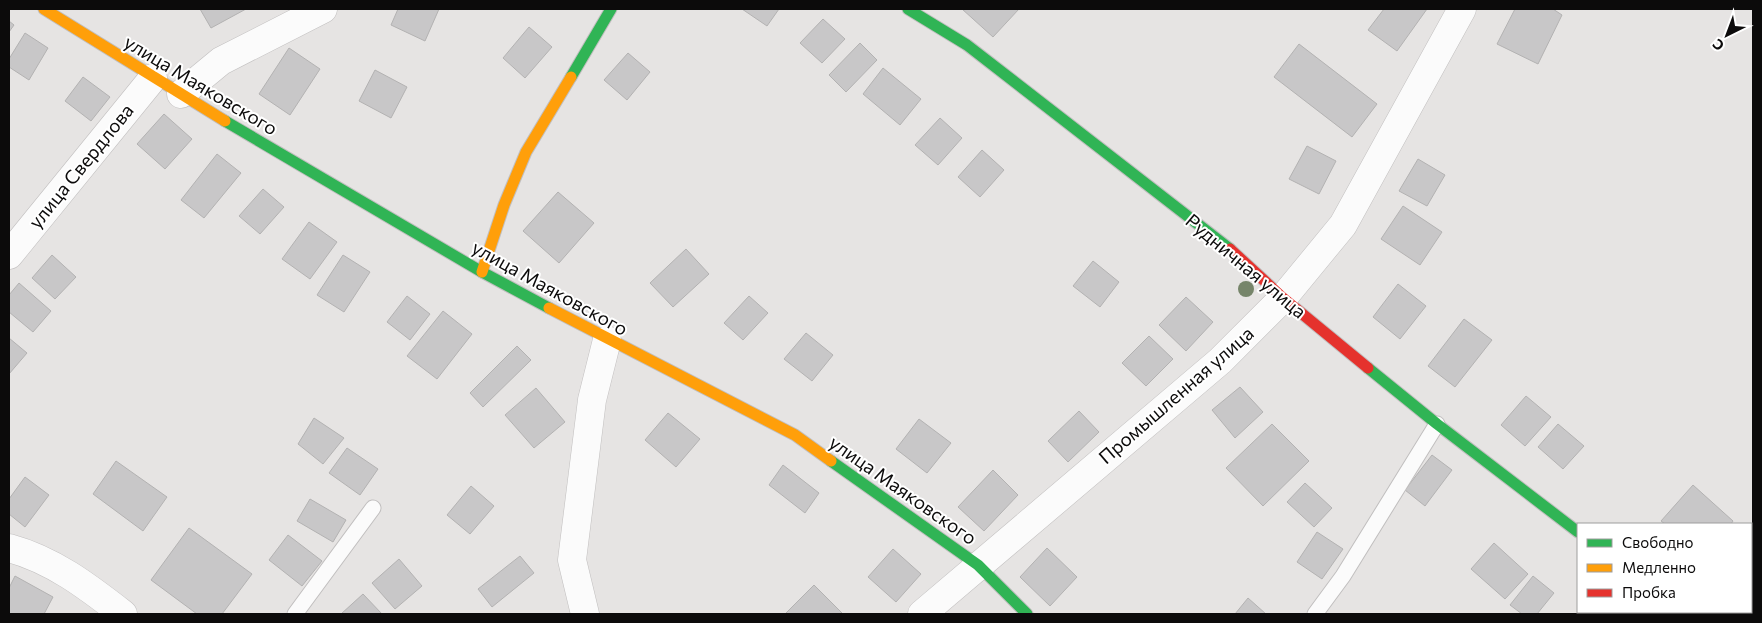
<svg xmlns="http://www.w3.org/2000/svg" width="1762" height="623" viewBox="0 0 1762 623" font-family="Commissioner,sans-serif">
	<rect width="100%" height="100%" fill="#e6e4e3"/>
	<!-- building -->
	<g fill="#c8c7c8" stroke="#b3b2b2">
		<path d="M 200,9 L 246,9 L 211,28 Z"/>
		<path d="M 398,9 L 439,9 L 425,41 L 391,25 Z"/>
		<path d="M 742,9 L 779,9 L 767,26 Z"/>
		<path d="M 962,9 L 1019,9 L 993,37 Z"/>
		<path d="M 1384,9 L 1427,9 L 1397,51 L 1368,30 Z"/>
		<path d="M 1515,9 L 1553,9 L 1562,15 L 1538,64 L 1497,44 Z"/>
		<path d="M 823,19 L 845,39 L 822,63 L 800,43 Z"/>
		<path d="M 9,21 L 14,25 L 9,32 Z"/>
		<path d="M 529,27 L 552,47 L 525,78 L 503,58 Z"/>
		<path d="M 25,33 L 48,48 L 29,80 L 9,67 L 9,59 Z"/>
		<path d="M 860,43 L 877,60 L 846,92 L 829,75 Z"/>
		<path d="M 1299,44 L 1377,104 L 1352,137 L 1274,77 Z"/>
		<path d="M 289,48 L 320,69 L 290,115 L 259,94 Z"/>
		<path d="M 628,53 L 650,72 L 627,100 L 604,80 Z"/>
		<path d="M 883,68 L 921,99 L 900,125 L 863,94 Z"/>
		<path d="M 375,70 L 407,87 L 391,118 L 359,101 Z"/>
		<path d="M 83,77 L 110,97 L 91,121 L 65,101 Z"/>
		<path d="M 164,114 L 192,139 L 165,169 L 137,144 Z"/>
		<path d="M 940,118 L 962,138 L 938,165 L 915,145 Z"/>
		<path d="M 1307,146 L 1336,161 L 1319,194 L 1289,179 Z"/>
		<path d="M 982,150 L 1004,170 L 980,197 L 958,177 Z"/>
		<path d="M 217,154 L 241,173 L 204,218 L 181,200 Z"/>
		<path d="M 1418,159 L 1445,175 L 1427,206 L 1399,191 Z"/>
		<path d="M 263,189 L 284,207 L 260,234 L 239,216 Z"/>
		<path d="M 558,192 L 594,223 L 559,263 L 523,231 Z"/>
		<path d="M 1403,206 L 1442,232 L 1420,265 L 1381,239 Z"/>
		<path d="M 309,222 L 337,242 L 310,279 L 282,259 Z"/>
		<path d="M 686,249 L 709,274 L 673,307 L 650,283 Z"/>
		<path d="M 52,255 L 76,277 L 55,299 L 32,278 Z"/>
		<path d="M 343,255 L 370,272 L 344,312 L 317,295 Z"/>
		<path d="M 1093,261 L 1119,282 L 1100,307 L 1073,286 Z"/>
		<path d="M 19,283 L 51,311 L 33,332 L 9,312 L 9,295 Z"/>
		<path d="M 1398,284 L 1426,306 L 1400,339 L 1373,317 Z"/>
		<path d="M 407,296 L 430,314 L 410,340 L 387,322 Z"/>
		<path d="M 749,296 L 768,313 L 743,340 L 724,323 Z"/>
		<path d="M 1186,297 L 1213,322 L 1186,351 L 1159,325 Z"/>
		<path d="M 443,311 L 472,334 L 437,379 L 407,356 Z"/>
		<path d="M 1464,319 L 1492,340 L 1455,387 L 1428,366 Z"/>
		<path d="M 806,333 L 833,355 L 812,381 L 784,359 Z"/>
		<path d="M 1149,336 L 1173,359 L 1146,386 L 1122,363 Z"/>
		<path d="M 9,338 L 27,353 L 9,374 Z"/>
		<path d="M 517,346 L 531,360 L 483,407 L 470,393 Z"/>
		<path d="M 1240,387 L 1263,412 L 1235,438 L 1212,410 Z"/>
		<path d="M 536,388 L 565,422 L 534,448 L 505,415 Z"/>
		<path d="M 1526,396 L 1551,417 L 1525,446 L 1501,425 Z"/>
		<path d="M 1079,411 L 1099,432 L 1068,462 L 1048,441 Z"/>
		<path d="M 668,413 L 700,439 L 676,467 L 645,440 Z"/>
		<path d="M 314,418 L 344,438 L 323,464 L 298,444 Z"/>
		<path d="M 919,419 L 951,443 L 927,473 L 896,449 Z"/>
		<path d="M 1272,424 L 1309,461 L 1263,506 L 1226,468 Z"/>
		<path d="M 1558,424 L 1584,446 L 1563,469 L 1538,447 Z"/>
		<path d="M 347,448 L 378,469 L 360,495 L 329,473 Z"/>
		<path d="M 1432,455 L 1452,470 L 1425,506 L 1405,490 Z"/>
		<path d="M 116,461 L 167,497 L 143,531 L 93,494 Z"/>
		<path d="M 783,465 L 819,493 L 805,513 L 769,485 Z"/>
		<path d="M 993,470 L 1018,495 L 984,531 L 958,507 Z"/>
		<path d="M 25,477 L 49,495 L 25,527 L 9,514 L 9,499 Z"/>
		<path d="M 1305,483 L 1332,508 L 1314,527 L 1287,502 Z"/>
		<path d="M 1693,485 L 1733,521 L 1731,524 L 1665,524 L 1661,521 Z"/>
		<path d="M 471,486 L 494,506 L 470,534 L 447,515 Z"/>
		<path d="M 310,499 L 346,520 L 333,542 L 297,521 Z"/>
		<path d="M 189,528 L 252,574 L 222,614 L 197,614 L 151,580 Z"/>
		<path d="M 1317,532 L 1343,549 L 1322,579 L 1297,562 Z"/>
		<path d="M 288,535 L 322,561 L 302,586 L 269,560 Z"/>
		<path d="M 1494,543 L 1528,574 L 1505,599 L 1471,569 Z"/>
		<path d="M 1047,548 L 1077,577 L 1050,606 L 1020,577 Z"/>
		<path d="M 893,549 L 921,574 L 896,602 L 868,577 Z"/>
		<path d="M 520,556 L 534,573 L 492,607 L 478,589 Z"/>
		<path d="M 399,559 L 422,586 L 395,609 L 372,583 Z"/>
		<path d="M 15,576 L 53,597 L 44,614 L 9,614 L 9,588 Z"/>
		<path d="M 1533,576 L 1554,593 L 1537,614 L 1522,614 L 1510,605 Z"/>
		<path d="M 814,585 L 843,614 L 785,614 Z"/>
		<path d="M 363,594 L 382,614 L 341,614 Z"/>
		<path d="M 1248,598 L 1266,614 L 1235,614 Z"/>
	</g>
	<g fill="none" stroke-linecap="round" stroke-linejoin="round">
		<defs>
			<g id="lane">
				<path d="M 295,614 L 373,508"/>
				<path d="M 1315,614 L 1343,576 L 1437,424"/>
			</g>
			<g id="street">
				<path d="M 181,94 L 221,61 L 323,9"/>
				<path d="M 9,255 L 153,78"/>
				<path d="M 9,548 C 53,560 87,586 123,614"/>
				<path d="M 1683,612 L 1687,614"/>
				<path d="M 585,614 L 572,560 L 592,400 L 607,340"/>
				<path d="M 922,614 L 1220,361 L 1283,298 L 1343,225 L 1462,9"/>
			</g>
			<g id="fast">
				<path d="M 908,9 L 967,45 L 1230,249"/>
				<path d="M 571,77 L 611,9"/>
				<path d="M 225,121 L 482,272 L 549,308"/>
				<path d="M 1368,368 L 1437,424 L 1578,532"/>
				<path d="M 831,461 L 978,565 L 1027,614"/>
			</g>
			<g id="slow">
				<path d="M 44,9 L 225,121"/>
				<path d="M 482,272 L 504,205 L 526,152 L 571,77"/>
				<path d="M 549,308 L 795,435 L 831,461"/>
			</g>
			<path id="jam" d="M 1230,249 L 1283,298 L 1368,368"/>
		</defs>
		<!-- lane casing -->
		<use href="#lane" stroke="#c1bfbf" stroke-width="17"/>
		<!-- street casing -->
		<use href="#street" stroke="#c1bfbf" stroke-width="29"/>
		<!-- fast casing -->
		<use href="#fast" stroke="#c1bfbf" stroke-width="13"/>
		<!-- slow casing -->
		<use href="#slow" stroke="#c1bfbf" stroke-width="13"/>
		<!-- jam casing -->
		<use href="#jam" stroke="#c1bfbf" stroke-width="13"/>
		<!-- lane -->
		<use href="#lane" stroke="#fbfbfb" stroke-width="15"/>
		<!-- street -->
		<use href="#street" stroke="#fbfbfb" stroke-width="28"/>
		<!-- fast -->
		<use href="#fast" stroke="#30b455" stroke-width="11"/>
		<!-- slow -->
		<use href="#slow" stroke="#ff9f0a" stroke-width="11"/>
		<!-- jam -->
		<use href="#jam" stroke="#e5322d" stroke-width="11"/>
	</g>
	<!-- trees -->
	<circle fill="#76856a" cx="1246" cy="289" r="8"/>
	<g text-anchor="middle" stroke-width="4" stroke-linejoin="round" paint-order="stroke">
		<!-- street labels -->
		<g font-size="19" fill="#0c0b0b" stroke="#fff">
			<text transform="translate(201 85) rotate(31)" y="7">улица Маяковского</text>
			<text transform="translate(81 166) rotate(-51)" y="7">улица Свердлова</text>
			<text transform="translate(1246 266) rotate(40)" y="7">Рудничная улица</text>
			<text transform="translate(550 288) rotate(29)" y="7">улица Маяковского</text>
			<text transform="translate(1176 395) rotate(-41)" y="7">Промышленная улица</text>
			<text transform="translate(903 490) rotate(35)" y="7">улица Маяковского</text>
		</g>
	</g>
	<!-- border -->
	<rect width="1762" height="623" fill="none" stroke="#0c0b0b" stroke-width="20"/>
	<!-- legend -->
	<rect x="1577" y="523" width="175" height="90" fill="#ffffff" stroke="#9e9d9d"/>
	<rect x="1587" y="539" width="25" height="8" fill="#30b455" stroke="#9e9d9d"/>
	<text x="1622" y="548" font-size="15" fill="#0c0b0b">Свободно</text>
	<rect x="1587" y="564" width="25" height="8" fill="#ff9f0a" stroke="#9e9d9d"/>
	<text x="1622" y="573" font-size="15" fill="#0c0b0b">Медленно</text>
	<rect x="1587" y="589" width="25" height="8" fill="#e5322d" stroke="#9e9d9d"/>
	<text x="1622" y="598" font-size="15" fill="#0c0b0b">Пробка</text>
	<!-- north arrow -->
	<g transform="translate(1727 35) rotate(222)" stroke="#ffffff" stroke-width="4" paint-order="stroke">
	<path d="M0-4L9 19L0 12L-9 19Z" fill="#0c0b0b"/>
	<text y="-8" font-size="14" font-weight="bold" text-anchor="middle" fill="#0c0b0b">С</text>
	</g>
</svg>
